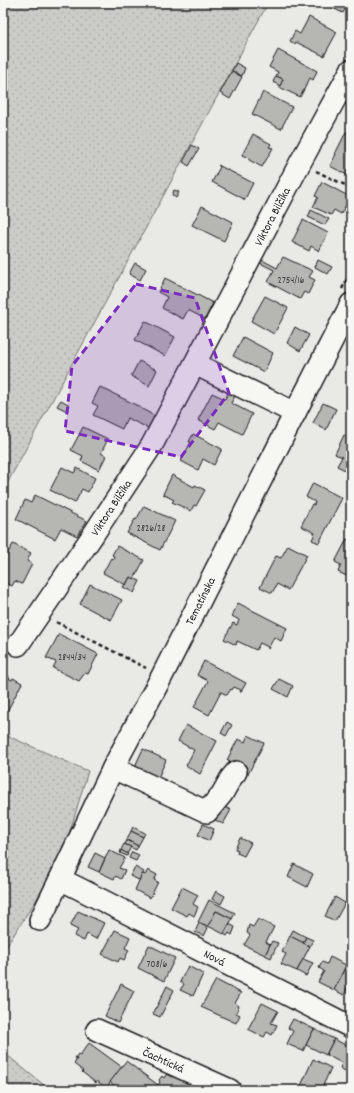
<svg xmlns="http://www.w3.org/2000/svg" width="354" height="1093" viewBox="0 0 354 1093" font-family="Dekko,sans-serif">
	<defs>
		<pattern id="grass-dots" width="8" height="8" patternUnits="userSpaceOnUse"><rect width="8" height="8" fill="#cbcbc7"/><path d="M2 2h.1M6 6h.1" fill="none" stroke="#aeaeaa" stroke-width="1.8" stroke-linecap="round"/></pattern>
	</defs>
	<rect width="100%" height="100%" fill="#e9e9e5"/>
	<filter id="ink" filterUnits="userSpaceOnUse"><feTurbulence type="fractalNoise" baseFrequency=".025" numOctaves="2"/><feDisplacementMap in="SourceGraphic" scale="8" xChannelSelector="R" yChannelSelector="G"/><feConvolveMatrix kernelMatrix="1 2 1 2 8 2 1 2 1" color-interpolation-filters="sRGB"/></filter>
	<g filter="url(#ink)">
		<!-- grass -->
		<g fill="url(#grass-dots)" stroke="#747472">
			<path d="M 3,3 L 268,3 L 3,491 Z"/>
			<path d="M 3,734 L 88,771 L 55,881 L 46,884 L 3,952 Z"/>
			<path d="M 3,1052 L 50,1090 L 3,1090 Z"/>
		</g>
		<!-- building -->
		<g fill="#b6b6b3" stroke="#1c1c1c">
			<path d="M 322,3 L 348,3 L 343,13 Z"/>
			<path d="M 309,17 L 337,32 L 324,56 L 296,42 L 295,44 L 290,41 L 295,31 L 300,34 Z"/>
			<path d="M 278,50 L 317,71 L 313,80 L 310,78 L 300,97 L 279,87 L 283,79 L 276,76 L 278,72 L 269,67 Z"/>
			<path d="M 236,63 L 245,68 L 242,76 L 232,71 Z"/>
			<path d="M 232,71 L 242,77 L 230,99 L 220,93 Z"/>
			<path d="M 276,76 L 283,79 L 280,86 L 273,82 Z"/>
			<path d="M 263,92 L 292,107 L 281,129 L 252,114 Z"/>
			<path d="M 346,132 L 351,134 L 351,177 L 330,166 L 336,154 L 335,154 Z"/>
			<path d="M 253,134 L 271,144 L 269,147 L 273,148 L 262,167 L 249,160 L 249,158 L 242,155 Z"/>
			<path d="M 192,145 L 199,149 L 189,166 L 183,162 Z"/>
			<path d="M 218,165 L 253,183 L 244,201 L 244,199 L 212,182 L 220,167 Z"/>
			<path d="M 322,182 L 350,197 L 341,214 L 334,210 L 331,215 L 313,207 L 318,197 L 315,196 Z"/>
			<path d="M 174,190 L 179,192 L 176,198 L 172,195 Z"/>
			<path d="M 202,206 L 233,222 L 224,241 L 192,225 Z"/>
			<path d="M 311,210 L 329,219 L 325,225 L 308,217 Z"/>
			<path d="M 303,220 L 328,233 L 319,251 L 311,246 L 309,251 L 292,242 Z"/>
			<path d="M 283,257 L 313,271 L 309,277 L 315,280 L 308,294 L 304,292 L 300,299 L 268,282 L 274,270 L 260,263 L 262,260 L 277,268 Z"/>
			<path d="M 318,260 L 332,267 L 328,274 L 315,267 Z"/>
			<path d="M 135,263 L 146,269 L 140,280 L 129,274 Z"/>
			<path d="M 165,278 L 213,303 L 205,319 L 188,310 L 183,319 L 162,308 L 167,297 L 158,292 Z"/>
			<path d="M 265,296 L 288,308 L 274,334 L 251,321 Z"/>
			<path d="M 145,321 L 175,337 L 165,356 L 135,340 Z"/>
			<path d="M 295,327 L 309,335 L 300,351 L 287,343 Z"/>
			<path d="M 243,337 L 273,353 L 264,372 L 233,356 Z"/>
			<path d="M 139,361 L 157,370 L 149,386 L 131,376 Z"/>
			<path d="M 100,387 L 140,407 L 140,408 L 155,416 L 148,428 L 127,418 L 122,429 L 93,415 L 98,406 L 92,403 Z"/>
			<path d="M 212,393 L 225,399 L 228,393 L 235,396 L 231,403 L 252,414 L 242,434 L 219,422 L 215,429 L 198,420 Z"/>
			<path d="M 61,400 L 70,405 L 67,411 L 57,406 Z"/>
			<path d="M 323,403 L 336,409 L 326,430 L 313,423 Z"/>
			<path d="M 83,427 L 108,439 L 101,453 L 106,456 L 99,470 L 81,461 L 83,456 L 71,450 Z"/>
			<path d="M 193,434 L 222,449 L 214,465 L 203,459 L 198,470 L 181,461 L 191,442 L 189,442 Z"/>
			<path d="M 344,435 L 351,438 L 351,473 L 337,466 L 342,457 L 335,454 Z"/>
			<path d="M 62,467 L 74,473 L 77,468 L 95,478 L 88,492 L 82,489 L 75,503 L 50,490 Z"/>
			<path d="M 172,475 L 194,487 L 195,485 L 205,490 L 196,506 L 194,505 L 191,511 L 172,502 L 174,500 L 163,494 Z"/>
			<path d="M 313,483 L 342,498 L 319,543 L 312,540 L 315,533 L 301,526 L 312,504 L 314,505 L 315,502 L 306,497 Z"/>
			<path d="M 35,495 L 87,521 L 77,536 L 61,528 L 55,539 L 16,519 L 25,500 L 31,503 Z"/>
			<path d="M 144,506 L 175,521 L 160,550 L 127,533 L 135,519 L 136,520 Z"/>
			<path d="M 347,539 L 351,541 L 351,568 L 347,576 L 338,572 L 341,565 L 335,562 Z"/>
			<path d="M 13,544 L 31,553 L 27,561 L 32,564 L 22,584 L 15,581 L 12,586 L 3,582 L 3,560 L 4,560 Z"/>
			<path d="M 288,545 L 307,555 L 288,590 L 277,584 L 272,593 L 260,587 L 276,556 L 281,558 Z"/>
			<path d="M 117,546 L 144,560 L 134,579 L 130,577 L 126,585 L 103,573 L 111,558 L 113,559 L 114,556 L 112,555 Z"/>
			<path d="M 130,577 L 140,581 L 134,593 L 123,587 L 125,584 L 126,585 Z"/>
			<path d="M 90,584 L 122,600 L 111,620 L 80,604 Z"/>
			<path d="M 238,603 L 287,628 L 281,641 L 274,637 L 268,649 L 268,647 L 260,643 L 256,650 L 237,641 L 236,645 L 224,639 L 233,623 L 237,625 L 239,620 L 232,616 Z"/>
			<path d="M 59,634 L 98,654 L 88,674 L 85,673 L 79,681 L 53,668 L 56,662 L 46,658 Z"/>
			<path d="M 204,661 L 246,683 L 241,692 L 240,692 L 241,690 L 234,687 L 232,690 L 231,689 L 227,695 L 221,692 L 209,715 L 194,707 L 208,681 L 197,675 Z"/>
			<path d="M 3,673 L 9,676 L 8,678 L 12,680 L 13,678 L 22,683 L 3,719 Z"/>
			<path d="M 279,679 L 293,686 L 288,697 L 273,689 Z"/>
			<path d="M 227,722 L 232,725 L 226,736 L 221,733 Z"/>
			<path d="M 186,725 L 217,741 L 200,774 L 186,766 L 194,750 L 178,741 Z"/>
			<path d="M 248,735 L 264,743 L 248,774 L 238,769 L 239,767 L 227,760 L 238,739 L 245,742 Z"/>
			<path d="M 143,749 L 166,760 L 157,780 L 137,771 L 136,764 Z"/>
			<path d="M 218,804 L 231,810 L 223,824 L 211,818 Z"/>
			<path d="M 203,824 L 214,829 L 209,841 L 198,835 Z"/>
			<path d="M 133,827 L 145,833 L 143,837 L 131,831 Z"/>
			<path d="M 131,831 L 143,837 L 138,846 L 127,840 Z"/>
			<path d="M 240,838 L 251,843 L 244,856 L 237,853 L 238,850 L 235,849 Z"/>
			<path d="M 127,840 L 138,846 L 136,850 L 125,844 Z"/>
			<path d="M 124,844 L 131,847 L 127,854 L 121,850 Z"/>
			<path d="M 109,850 L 125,858 L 119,868 L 125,870 L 121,879 L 116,876 L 114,879 L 99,872 Z"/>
			<path d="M 121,850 L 128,854 L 127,856 L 120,853 Z"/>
			<path d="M 132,852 L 139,855 L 136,861 L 129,858 Z"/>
			<path d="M 95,853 L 105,858 L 99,872 L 88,867 Z"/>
			<path d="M 294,864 L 313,874 L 307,887 L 288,877 Z"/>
			<path d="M 135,867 L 144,872 L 139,880 L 130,876 Z"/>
			<path d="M 148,870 L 157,875 L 154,880 L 158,882 L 150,898 L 135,890 L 142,874 L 145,875 Z"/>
			<path d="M 349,876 L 351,877 L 351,885 L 346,883 Z"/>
			<path d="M 182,887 L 198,895 L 193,904 L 198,907 L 194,916 L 189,913 L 187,916 L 171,908 Z"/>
			<path d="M 216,891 L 225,896 L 221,904 L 212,899 Z"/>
			<path d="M 335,897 L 345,903 L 335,921 L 325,916 Z"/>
			<path d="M 209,900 L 235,913 L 232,919 L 216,911 L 208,926 L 198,922 Z"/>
			<path d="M 78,911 L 104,923 L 96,939 L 87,934 L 84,941 L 74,936 L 78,930 L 70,926 Z"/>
			<path d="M 216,911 L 232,919 L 224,934 L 208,926 Z"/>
			<path d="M 258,919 L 274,927 L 266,942 L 270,945 L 265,955 L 244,945 L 250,935 L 247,933 L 249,925 L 253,927 Z"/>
			<path d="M 199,923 L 208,928 L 204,936 L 195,932 Z"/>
			<path d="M 229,924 L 235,927 L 232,935 L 229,933 L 227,936 L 224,934 Z"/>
			<path d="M 115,930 L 130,937 L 125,948 L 129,950 L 124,960 L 120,958 L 118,962 L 102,954 Z"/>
			<path d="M 293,930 L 306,937 L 303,943 L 290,936 Z"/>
			<path d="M 290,936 L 310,946 L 297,971 L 281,964 L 286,954 L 282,952 Z"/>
			<path d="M 306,937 L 313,940 L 310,946 L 303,943 Z"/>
			<path d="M 272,941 L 278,943 L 271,958 L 265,955 Z"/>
			<path d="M 149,945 L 175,958 L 164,981 L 138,968 Z"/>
			<path d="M 351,947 L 351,957 L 347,954 Z"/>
			<path d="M 330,957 L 346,965 L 334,990 L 318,982 L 324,971 L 319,968 L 322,962 L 327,964 Z"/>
			<path d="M 303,959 L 313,963 L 306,976 L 297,971 Z"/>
			<path d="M 188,966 L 203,974 L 193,996 L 180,990 L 184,984 L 180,982 Z"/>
			<path d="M 345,969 L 351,972 L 351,980 L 344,995 L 334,990 Z"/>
			<path d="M 216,980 L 241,993 L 235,1003 L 239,1006 L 236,1013 L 240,1015 L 236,1023 L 201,1007 Z"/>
			<path d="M 121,984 L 134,991 L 118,1023 L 105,1016 Z"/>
			<path d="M 167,986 L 174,990 L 160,1017 L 153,1014 Z"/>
			<path d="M 262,1003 L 278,1011 L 271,1023 L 277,1025 L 272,1035 L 267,1032 L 264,1037 L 248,1029 Z"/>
			<path d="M 293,1019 L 314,1029 L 303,1051 L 287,1044 L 293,1031 L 288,1028 Z"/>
			<path d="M 314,1029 L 334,1039 L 326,1055 L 306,1045 Z"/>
			<path d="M 334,1039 L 351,1048 L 351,1060 L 345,1071 L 340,1068 L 342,1063 L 326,1055 Z"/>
			<path d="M 89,1043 L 122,1067 L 106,1088 L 97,1081 L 96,1083 L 82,1072 L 83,1071 L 74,1064 L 77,1059 L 75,1058 L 78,1054 L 80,1055 Z"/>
			<path d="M 313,1059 L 331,1068 L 321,1090 L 299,1090 Z"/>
			<path d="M 126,1061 L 158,1085 L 155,1090 L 119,1090 L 119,1089 L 110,1082 Z"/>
			<path d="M 170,1069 L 199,1090 L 155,1090 L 160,1082 L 159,1080 L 162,1076 L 164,1078 Z"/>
		</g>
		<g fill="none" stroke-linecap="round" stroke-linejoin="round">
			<defs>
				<g id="minor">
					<path id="s1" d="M 351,304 L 295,413 L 162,676 L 113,768 L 60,879 L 78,888 L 351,1027"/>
					<path d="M 195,364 L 295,413"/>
					<path id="s2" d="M 18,645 L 91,538 L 152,445 L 300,163 L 351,70"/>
					<path d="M 113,768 L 207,812 L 222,794 L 231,778 L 236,772"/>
					<path d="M 40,920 L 60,879"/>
					<path id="s3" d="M 97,1030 L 230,1090"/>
				</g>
			</defs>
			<!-- minor casing -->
			<use href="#minor" stroke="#1c1c1c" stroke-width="24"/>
			<!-- path -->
			<g stroke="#1c1c1c" stroke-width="2.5" stroke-dasharray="4 3" stroke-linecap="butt">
				<path d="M 316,171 L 351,188"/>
				<path d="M 342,289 L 351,271"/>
				<path d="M 56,622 L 146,668"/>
			</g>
			<!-- minor -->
			<use href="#minor" stroke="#f6f6f2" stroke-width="21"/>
		</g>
	</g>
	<!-- marked area -->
	<path fill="#7b2cbf" fill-opacity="0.2" stroke="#7b2cbf" stroke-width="3" stroke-dasharray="8 5" stroke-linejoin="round" d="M 136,284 L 195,298 L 229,393 L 181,457 L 65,431 L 72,366 Z"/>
	<g text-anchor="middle" stroke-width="3.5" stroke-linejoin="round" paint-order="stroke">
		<!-- number labels -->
		<g font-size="10" fill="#424242">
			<text x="291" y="283">2754/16</text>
			<text x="151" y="531">2826/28</text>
			<text x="72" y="660">2844/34</text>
			<text x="157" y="967">708/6</text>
		</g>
		<!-- street labels -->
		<g font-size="12" fill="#1c1c1c" stroke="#f6f6f2">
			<text dy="4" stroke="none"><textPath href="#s2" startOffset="499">Viktora Bilčíka</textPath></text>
			<text dy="4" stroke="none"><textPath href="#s2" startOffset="166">Viktora Bilčíka</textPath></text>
			<text transform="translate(200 601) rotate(-63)" y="4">Tematínska</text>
			<text dy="4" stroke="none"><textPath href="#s1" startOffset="818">Nová</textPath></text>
			<text dy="4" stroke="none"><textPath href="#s3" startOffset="73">Čachtická</textPath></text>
		</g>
	</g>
	<!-- margin -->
	<rect width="354" height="1093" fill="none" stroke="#f6f6f2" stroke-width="16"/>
	<rect x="8" y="8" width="338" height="1077" fill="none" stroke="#1c1c1c" stroke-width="1.5" filter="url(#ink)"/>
</svg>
